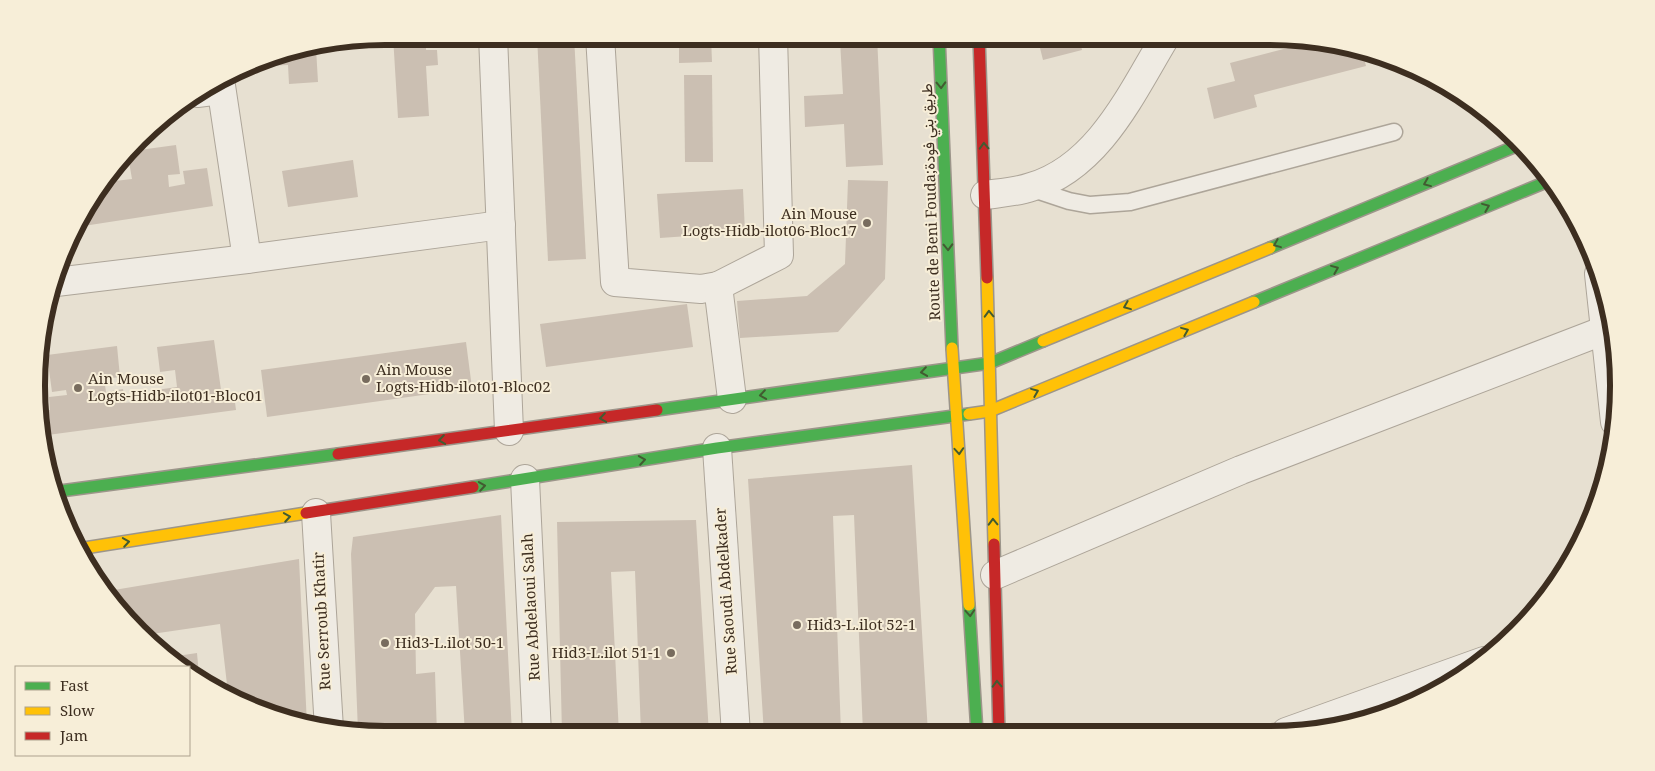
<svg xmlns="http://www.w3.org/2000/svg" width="1655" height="771" viewBox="0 0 1655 771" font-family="'Noto Serif',Vazirmatn,serif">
	<rect width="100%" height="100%" fill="#e7e0d1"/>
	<!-- building -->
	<g fill="#cbbfb2">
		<path d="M 393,36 L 426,36 L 426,50 L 437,50 L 438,65 L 426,66 L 429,116 L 398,118 Z"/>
		<path d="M 537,36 L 574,36 L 586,259 L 548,261 Z"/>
		<path d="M 679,36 L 711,36 L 712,62 L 679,63 Z"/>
		<path d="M 801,36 L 877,36 L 883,165 L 846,167 L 844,124 L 805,127 L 804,96 L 843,94 L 840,40 L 801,41 Z"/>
		<path d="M 1037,36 L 1079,36 L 1082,50 L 1043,60 Z"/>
		<path d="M 1312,40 L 1337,43 L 1362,50 L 1366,66 L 1254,95 L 1257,107 L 1214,119 L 1207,88 L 1235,81 L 1230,63 L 1307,43 Z"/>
		<path d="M 316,48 L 318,82 L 289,84 L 288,65 L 246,67 L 273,55 Z"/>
		<path d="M 684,75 L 712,75 L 713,162 L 685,162 Z"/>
		<path d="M 176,145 L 180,174 L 168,175 L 169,187 L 185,184 L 183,171 L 207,168 L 213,206 L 77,227 L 83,211 L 106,182 L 132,179 L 128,156 L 132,151 Z"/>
		<path d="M 353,160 L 358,197 L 288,207 L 282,171 Z"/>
		<path d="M 848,180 L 888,181 L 885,279 L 838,332 L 740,338 L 737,301 L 807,296 L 845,264 Z"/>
		<path d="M 743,189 L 745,232 L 660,238 L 657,194 Z"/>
		<path d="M 687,304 L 693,347 L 546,367 L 540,324 Z"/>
		<path d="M 214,340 L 222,397 L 234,395 L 236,410 L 40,436 L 40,411 L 50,410 L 49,397 L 67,395 L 66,390 L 52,392 L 47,355 L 117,346 L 120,377 L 104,379 L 106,392 L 123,389 L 125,403 L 157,399 L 156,390 L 177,387 L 175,370 L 160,372 L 157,347 Z"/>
		<path d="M 466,342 L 472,388 L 267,417 L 261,370 Z"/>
		<path d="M 912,465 L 928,733 L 863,733 L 854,515 L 833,516 L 841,733 L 764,734 L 748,479 Z"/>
		<path d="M 501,515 L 512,734 L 465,734 L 456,586 L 435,587 L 415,614 L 416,674 L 435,672 L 437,735 L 385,735 L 358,732 L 351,554 L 353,537 Z"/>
		<path d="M 696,520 L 709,734 L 641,734 L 635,571 L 611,572 L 619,734 L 562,734 L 557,522 Z"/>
		<path d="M 299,559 L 307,725 L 252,708 L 228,693 L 220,624 L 145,635 L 108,591 Z"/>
		<path d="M 197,653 L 199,675 L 189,669 L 189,667 L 186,667 L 170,657 Z"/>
	</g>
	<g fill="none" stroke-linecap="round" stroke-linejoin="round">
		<defs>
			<path id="lane" d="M 1030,188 L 1069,201 L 1090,205 L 1130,202 L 1394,132"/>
			<g id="street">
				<path d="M 493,36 L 509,431"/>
				<path d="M 600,36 L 615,282 L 701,289 L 718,286 L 779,255 L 773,36"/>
				<path d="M 220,79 L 247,259"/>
				<path d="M 197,93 L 221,90"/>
				<path d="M 985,195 C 1000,193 1017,192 1031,187 C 1099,167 1132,92 1166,36"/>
				<path d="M 1599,274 L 1615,422"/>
				<path d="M 56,282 L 247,259 L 501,225"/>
				<path d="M 718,286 L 732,399"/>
				<path d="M 717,448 L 736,734"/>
				<path d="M 525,479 L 537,734"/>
				<path d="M 316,513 L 329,729"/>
				<path d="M 995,575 L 1241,470 L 1605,330"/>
				<path d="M 1286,732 L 1484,661"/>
			</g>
			<g id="fast">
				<path d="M 939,36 L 952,348"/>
				<path d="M 1270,248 L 1521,144"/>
				<path d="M 1254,302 L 1551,180"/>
				<path d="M 657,410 L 990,363 L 1043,341"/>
				<path d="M 473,487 L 717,448 L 969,414"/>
				<path d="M 53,492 L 338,454"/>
				<path d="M 969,605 L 977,733"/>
			</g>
			<g id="slow">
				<path d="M 987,278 L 994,544"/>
				<path d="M 1043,341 L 1270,248"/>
				<path d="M 952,348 L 969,605"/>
				<path d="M 969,414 L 990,411 L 1254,302"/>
				<path d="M 78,549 L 306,513"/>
			</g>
			<g id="jam">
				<path d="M 979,36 L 987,278"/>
				<path d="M 338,454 L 657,410"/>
				<path d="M 306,513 L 473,487"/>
				<path d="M 994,544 L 999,733"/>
			</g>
		</defs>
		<!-- lane casing -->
		<use href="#lane" stroke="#ada599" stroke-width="19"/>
		<!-- street casing -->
		<use href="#street" stroke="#ada599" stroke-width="30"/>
		<!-- fast casing -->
		<use href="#fast" stroke="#9c958a" stroke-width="14"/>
		<!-- slow casing -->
		<use href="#slow" stroke="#9c958a" stroke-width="14"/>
		<!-- jam casing -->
		<use href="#jam" stroke="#9c958a" stroke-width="14"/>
		<!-- lane -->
		<use href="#lane" stroke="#efebe3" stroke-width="16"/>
		<!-- street -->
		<use href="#street" stroke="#efebe3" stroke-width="28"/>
		<!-- fast -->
		<use href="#fast" stroke="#4caf50" stroke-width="11"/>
		<!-- slow -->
		<use href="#slow" stroke="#ffc107" stroke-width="11"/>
		<!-- jam -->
		<use href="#jam" stroke="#c62828" stroke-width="11"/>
	</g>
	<!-- one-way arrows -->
	<defs><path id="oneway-chevron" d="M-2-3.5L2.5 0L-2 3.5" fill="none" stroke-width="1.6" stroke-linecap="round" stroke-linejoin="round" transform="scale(1.25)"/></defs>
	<g stroke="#425b31">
		<use href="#oneway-chevron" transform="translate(941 85) rotate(88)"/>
		<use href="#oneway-chevron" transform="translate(984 146) rotate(-92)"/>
		<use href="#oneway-chevron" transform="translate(1427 183) rotate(158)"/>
		<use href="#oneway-chevron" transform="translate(1486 207) rotate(-22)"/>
		<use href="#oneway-chevron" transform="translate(1277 244) rotate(158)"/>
		<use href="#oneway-chevron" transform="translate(948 247) rotate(88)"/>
		<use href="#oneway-chevron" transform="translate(1335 269) rotate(-22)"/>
		<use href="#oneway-chevron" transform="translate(1127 306) rotate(158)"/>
		<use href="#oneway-chevron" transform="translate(989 314) rotate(-92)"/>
		<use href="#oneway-chevron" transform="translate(1185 331) rotate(-22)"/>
		<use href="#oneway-chevron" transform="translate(924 372) rotate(172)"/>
		<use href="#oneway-chevron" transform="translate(1035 392) rotate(-22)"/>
		<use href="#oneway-chevron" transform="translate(763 395) rotate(172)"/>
		<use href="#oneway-chevron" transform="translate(603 418) rotate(172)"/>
		<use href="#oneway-chevron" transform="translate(442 440) rotate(172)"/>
		<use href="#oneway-chevron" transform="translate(959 451) rotate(86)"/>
		<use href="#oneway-chevron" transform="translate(642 460) rotate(-9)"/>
		<use href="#oneway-chevron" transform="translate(482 486) rotate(-9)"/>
		<use href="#oneway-chevron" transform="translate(287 517) rotate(-9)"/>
		<use href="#oneway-chevron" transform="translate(993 522) rotate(-92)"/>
		<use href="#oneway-chevron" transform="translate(126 542) rotate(-9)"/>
		<use href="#oneway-chevron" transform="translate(970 613) rotate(86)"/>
		<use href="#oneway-chevron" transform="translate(997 684) rotate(-92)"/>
	</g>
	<!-- markers -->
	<g fill="#786c5e" stroke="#f7eed8" stroke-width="2">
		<circle cx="867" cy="223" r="5"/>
		<circle cx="366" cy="379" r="5"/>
		<circle cx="78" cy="388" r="5"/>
		<circle cx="797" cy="625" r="5"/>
		<circle cx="385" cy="643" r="5"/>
		<circle cx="671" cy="653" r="5"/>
	</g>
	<g text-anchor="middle" stroke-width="4" stroke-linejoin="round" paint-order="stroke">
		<!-- street labels -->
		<g font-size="15" fill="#3d2e20" stroke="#f7eed8">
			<text transform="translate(931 202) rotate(-92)" y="5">Route de Beni Fouda;طريق بني فودة</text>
			<text transform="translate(726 591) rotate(-94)" y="5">Rue Saoudi Abdelkader</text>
			<text transform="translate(531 607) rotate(-93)" y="5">Rue Abdelaoui Salah</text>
			<text transform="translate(322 621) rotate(-93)" y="5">Rue Serroub Khatir</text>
		</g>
		<!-- poi labels -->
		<g font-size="15" fill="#3d2e20" stroke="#f7eed8" text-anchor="start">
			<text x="857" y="219" text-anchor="end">Ain Mouse<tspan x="857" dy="17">Logts-Hidb-ilot06-Bloc17</tspan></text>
			<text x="376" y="375">Ain Mouse<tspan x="376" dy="17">Logts-Hidb-ilot01-Bloc02</tspan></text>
			<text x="88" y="384">Ain Mouse<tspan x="88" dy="17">Logts-Hidb-ilot01-Bloc01</tspan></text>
			<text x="807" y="630">Hid3-L.ilot 52-1</text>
			<text x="395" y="648">Hid3-L.ilot 50-1</text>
			<text x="661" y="658" text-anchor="end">Hid3-L.ilot 51-1</text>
		</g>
	</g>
	<!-- crop -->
	<path d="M0 0H1655V771H0ZM385 45H1270A340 340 0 0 1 1610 385V386A340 340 0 0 1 1270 726H385A340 340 0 0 1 45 386V385A340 340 0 0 1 385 45Z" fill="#f7eed8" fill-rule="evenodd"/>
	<path fill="none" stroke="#3d2e20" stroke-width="6" d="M385 45H1270A340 340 0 0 1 1610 385V386A340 340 0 0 1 1270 726H385A340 340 0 0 1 45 386V385A340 340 0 0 1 385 45Z"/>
	<!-- legend -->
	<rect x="15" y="666" width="175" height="90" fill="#f7eed8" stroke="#ada18e"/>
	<rect x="25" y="682" width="25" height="8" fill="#4caf50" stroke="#ada18e"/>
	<text x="60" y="691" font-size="15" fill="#3d2e20">Fast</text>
	<rect x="25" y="707" width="25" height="8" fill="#ffc107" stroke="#ada18e"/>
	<text x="60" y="716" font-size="15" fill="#3d2e20">Slow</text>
	<rect x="25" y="732" width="25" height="8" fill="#c62828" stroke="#ada18e"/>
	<text x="60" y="741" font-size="15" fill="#3d2e20">Jam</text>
</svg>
